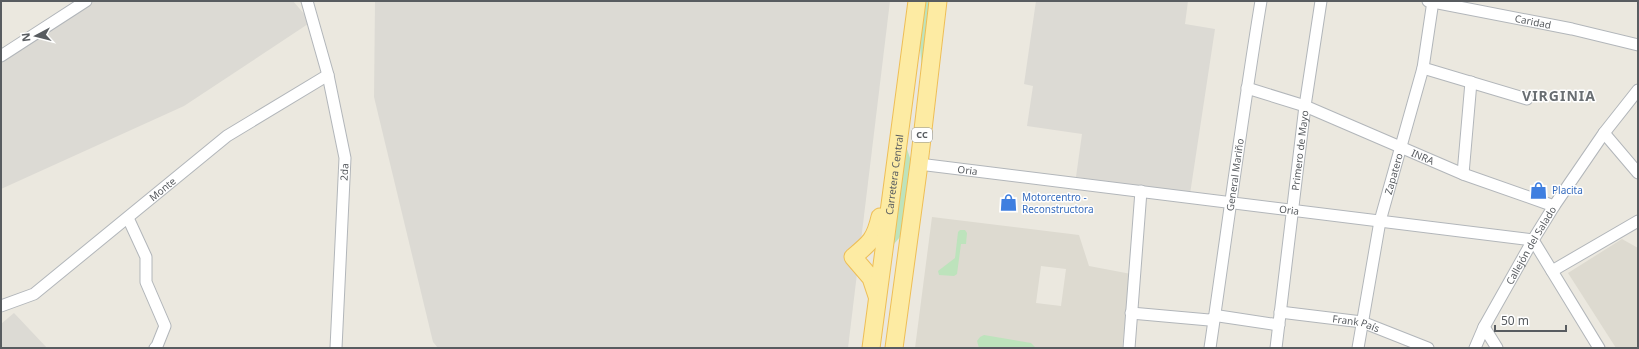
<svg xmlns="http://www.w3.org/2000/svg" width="1639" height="349" viewBox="0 0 1639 349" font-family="'Noto Sans',sans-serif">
	<rect width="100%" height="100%" fill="#ebe8df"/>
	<!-- industrial -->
	<g fill="#dcdad4">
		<path d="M 75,1 L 293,1 L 311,22 L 184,106 L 1,189 L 1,50 Z"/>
		<path d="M 375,1 L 890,1 L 848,348 L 438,348 L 433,342 L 374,97 Z"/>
		<path d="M 1036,1 L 1188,1 L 1185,24 L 1215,29 L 1190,194 L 1076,177 L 1082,134 L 1027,126 L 1033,86 L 1024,84 Z"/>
		<path d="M 14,313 L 47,348 L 1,348 L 1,324 Z"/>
	</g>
	<!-- education -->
	<g fill="#dddad0" fill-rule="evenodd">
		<path d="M 932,217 L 1079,235 L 1089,266 L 1131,274 L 1122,348 L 915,348 ZM 1041,266 L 1066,269 L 1061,306 L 1036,303 Z"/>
		<path d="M 1622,239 L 1638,248 L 1638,348 L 1616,348 L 1568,273 Z"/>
	</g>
	<!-- green -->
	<g fill="#bde3bc">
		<path d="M 923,1 L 931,1 L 922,71 L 919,35 Z"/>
		<path d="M 905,143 L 913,167 L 905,231 L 894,244 Z"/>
		<path d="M 960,230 L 965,230 L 967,233 L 966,244 L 961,244 L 957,274 L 954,276 L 939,275 L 938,271 L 955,258 L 958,232 Z"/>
		<path d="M 984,335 L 1031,343 L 1036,348 L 979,348 L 977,341 L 980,337 Z"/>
	</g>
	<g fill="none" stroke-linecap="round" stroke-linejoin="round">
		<defs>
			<g id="minor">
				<path d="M 307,1 L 328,75 L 345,158 L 336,348"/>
				<path id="s1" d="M 1428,1 L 1572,29 L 1638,45"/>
				<path d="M 1,56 L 86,1"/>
				<path d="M 1423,68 L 1527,99"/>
				<path id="s2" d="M 1247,88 L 1305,106 L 1463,174 L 1554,206"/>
				<path d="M 1604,133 L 1638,173"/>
				<path id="s3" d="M 919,164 L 1533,240 L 1599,348"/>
				<path d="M 1463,174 L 1471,82"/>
				<path d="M 128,218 L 146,257 L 146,282 L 165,326 L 157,346 L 155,348"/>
				<path d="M 1552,271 L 1638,221"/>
				<path id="s4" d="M 1,306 L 34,294 L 227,136 L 328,75"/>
				<path id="s5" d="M 1280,312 L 1362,322 L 1428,348"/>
				<path d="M 1131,313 L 1209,320 L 1219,316 L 1279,325"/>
				<path d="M 1484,327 L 1497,348"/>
				<path d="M 1129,348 L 1141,191"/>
				<path id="s6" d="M 1210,348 C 1227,232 1242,116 1261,1"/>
				<path id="s7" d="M 1276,348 L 1305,106 L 1321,1"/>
				<path id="s8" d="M 1358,348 L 1380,221 L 1423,68 L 1433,1"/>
				<path id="s9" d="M 1475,348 L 1484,327 L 1533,240 L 1554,206 L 1604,133 L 1638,90"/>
			</g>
			<g id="primary">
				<path d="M 877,296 L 871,278 L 853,257 C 870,243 875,239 880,217"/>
				<path id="s10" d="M 871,348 L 917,1"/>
				<path d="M 894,348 L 919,164 L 938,1"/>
			</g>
		</defs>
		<!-- minor casing -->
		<use href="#minor" stroke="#b2b6ba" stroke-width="13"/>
		<!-- primary casing -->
		<use href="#primary" stroke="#eebe56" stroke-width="19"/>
		<!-- minor -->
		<use href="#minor" stroke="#fff" stroke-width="11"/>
		<!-- primary -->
		<use href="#primary" stroke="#fdeba3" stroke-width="17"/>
	</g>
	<!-- icons -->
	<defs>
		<symbol id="shop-bare" viewBox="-9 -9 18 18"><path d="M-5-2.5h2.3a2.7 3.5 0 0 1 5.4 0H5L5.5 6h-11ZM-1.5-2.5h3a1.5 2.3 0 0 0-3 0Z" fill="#3f7fe0" stroke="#fff" stroke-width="2.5" paint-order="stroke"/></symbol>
	</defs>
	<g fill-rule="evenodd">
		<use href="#shop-bare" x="1526" y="178" width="25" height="25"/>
		<use href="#shop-bare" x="996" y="190" width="25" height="25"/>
	</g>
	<g text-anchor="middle" stroke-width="3" stroke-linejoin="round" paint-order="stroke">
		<!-- shield labels -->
		<rect fill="#fff" stroke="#8a8d90" stroke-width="1" x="912" y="128" width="20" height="14" rx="3"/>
		<g font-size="9" font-weight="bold" fill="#585c60">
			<text x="922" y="138">CC</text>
		</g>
		<!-- street labels -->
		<g font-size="10" fill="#585c60" stroke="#fff">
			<text dy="4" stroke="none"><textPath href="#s1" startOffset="107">Caridad</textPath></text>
			<text dy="4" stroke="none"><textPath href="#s7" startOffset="199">Primero de Mayo</textPath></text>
			<text dy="4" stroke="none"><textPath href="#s2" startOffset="189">INRA</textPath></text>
			<text dy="4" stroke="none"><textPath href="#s3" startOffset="49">Oria</textPath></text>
			<text transform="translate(344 172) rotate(-87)" y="4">2da</text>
			<text dy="4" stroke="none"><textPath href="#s10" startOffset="175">Carretera Central</textPath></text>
			<text dy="4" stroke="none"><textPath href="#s8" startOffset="178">Zapatero</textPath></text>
			<text dy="4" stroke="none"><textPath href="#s6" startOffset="175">General Mariño</textPath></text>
			<text dy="4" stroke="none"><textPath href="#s4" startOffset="201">Monte</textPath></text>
			<text dy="4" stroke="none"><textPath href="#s3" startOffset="373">Oria</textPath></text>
			<text dy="4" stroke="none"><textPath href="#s9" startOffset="117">Callejón del Salado</textPath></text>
			<text dy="4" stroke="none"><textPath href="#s5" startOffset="77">Frank País</textPath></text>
		</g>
		<!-- shop labels -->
		<g font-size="10" fill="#366cbe" stroke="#fff" text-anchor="start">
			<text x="1552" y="194">Placita</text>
			<text x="1022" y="201">Motorcentro -<tspan x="1022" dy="12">Reconstructora</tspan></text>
		</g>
		<!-- district labels -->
		<g font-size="14" font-weight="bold" letter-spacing="1" fill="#696e72" stroke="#fff">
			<text x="1559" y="101">VIRGINIA</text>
		</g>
	</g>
	<!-- border -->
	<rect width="1639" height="349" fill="none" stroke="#585c60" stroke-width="4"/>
	<!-- north arrow -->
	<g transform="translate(36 36) rotate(263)" stroke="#ffffff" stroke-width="3" paint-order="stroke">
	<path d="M0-3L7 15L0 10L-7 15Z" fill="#585c60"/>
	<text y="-6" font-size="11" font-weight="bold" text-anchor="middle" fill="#585c60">N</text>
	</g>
	<!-- scale -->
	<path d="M1495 325v6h71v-6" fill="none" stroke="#585c60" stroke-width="2"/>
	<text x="1501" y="325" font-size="12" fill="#585c60" stroke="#ffffff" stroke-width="3" paint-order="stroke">50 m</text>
</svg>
